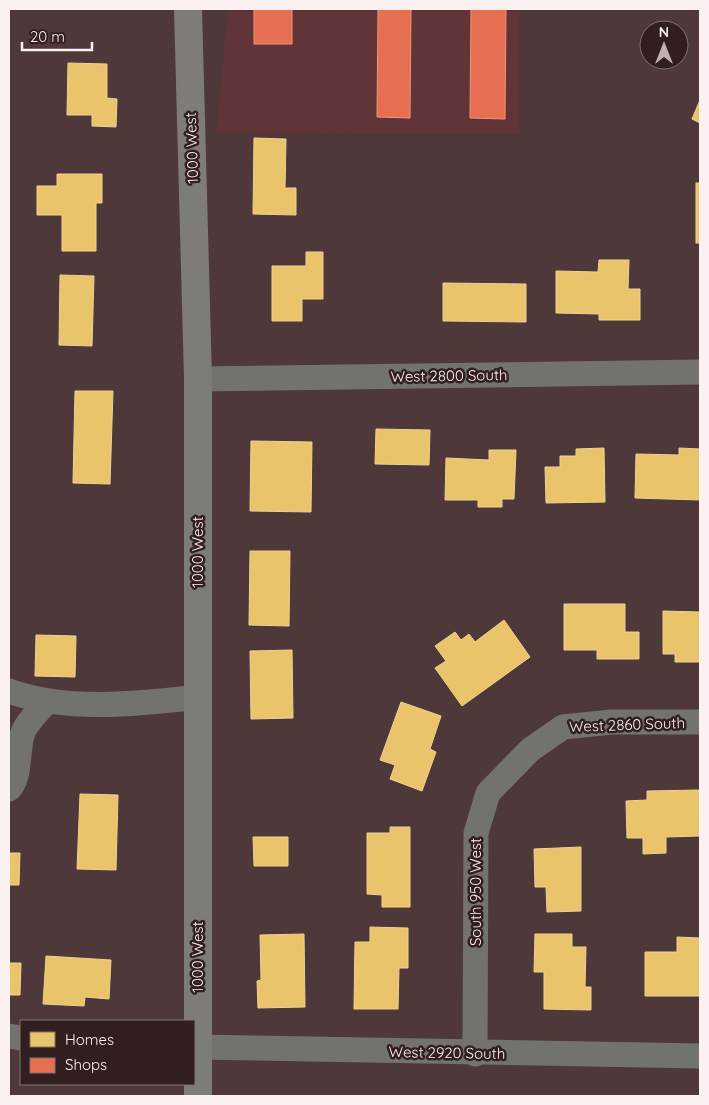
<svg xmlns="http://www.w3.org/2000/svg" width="709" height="1105" viewBox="0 0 709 1105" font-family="Quicksand,sans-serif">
	<rect width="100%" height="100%" fill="#4f383a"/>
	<!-- built -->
	<path fill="#613537" d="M 228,9 L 519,9 L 519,134 L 216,133 Z"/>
	<!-- homes -->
	<g fill="#e9c46a" stroke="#efd292">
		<path d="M 68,63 L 107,64 L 107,98 L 117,99 L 116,127 L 92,126 L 92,115 L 67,115 Z"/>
		<path d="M 700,100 L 700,123 L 692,119 Z"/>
		<path d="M 254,138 L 286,139 L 285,188 L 296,188 L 296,215 L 253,214 Z"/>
		<path d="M 57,174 L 102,174 L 102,203 L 96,203 L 96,251 L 62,251 L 62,215 L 37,215 L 37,186 L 57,186 Z"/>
		<rect x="696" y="183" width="4" height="60"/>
		<path d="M 306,252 L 323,252 L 323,299 L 302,299 L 302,321 L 272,321 L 272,266 L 306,266 Z"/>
		<path d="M 599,260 L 629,260 L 628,289 L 640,289 L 640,320 L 599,320 L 599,314 L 556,313 L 556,271 L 598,272 Z"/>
		<path d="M 60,275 L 94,276 L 92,346 L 59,345 Z"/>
		<path d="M 443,283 L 526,284 L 526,322 L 443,321 Z"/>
		<path d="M 75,391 L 113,391 L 110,484 L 73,483 Z"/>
		<path d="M 376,429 L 430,430 L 429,465 L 375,464 Z"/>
		<path d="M 251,441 L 312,442 L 311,512 L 250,511 Z"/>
		<path d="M 604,448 L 605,502 L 546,503 L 545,467 L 560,467 L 560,456 L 576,456 L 576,449 Z"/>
		<path d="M 679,448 L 700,449 L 700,500 L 635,498 L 636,454 L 679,455 Z"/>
		<path d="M 489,450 L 516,450 L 514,499 L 502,499 L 502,507 L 478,507 L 478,500 L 445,500 L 446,458 L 489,460 Z"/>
		<path d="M 250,551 L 290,551 L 289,626 L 249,625 Z"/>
		<path d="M 564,604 L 625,604 L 625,632 L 639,632 L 639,659 L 597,659 L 597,650 L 564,650 Z"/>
		<path d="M 663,611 L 700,612 L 700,662 L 675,662 L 675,654 L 663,654 Z"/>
		<path d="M 504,620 L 530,657 L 462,706 L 435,668 L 446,661 L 435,646 L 455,632 L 461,640 L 469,634 L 475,642 Z"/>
		<path d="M 36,635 L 76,636 L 75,677 L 35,676 Z"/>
		<path d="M 292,650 L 293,718 L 251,719 L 250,651 Z"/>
		<path d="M 401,702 L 441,716 L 430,749 L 436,752 L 422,791 L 390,779 L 395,765 L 380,760 Z"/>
		<path d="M 699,790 L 700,836 L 666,837 L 666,853 L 643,854 L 643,838 L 627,838 L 626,801 L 647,800 L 647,791 Z"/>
		<path d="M 80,794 L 118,795 L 116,870 L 77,869 Z"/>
		<path d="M 390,827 L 410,827 L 410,907 L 382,907 L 382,895 L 367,894 L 367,833 L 390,833 Z"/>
		<path d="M 253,837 L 288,837 L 288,866 L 254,866 Z"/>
		<path d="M 581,847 L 581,911 L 547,912 L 546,887 L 535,887 L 534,849 Z"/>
		<path d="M 9,853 L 20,853 L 19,885 L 9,885 Z"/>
		<path d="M 370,927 L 408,928 L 408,968 L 399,968 L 398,1009 L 354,1009 L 355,942 L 370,942 Z"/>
		<path d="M 304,934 L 305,1007 L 258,1008 L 257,981 L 261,980 L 260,935 Z"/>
		<path d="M 535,934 L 572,934 L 572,947 L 586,947 L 585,987 L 591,987 L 591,1010 L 544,1009 L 544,972 L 534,972 Z"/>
		<path d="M 677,937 L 700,938 L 700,996 L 645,996 L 645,952 L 677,952 Z"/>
		<path d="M 46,956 L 111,960 L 109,999 L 85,997 L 84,1006 L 43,1004 Z"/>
		<path d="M 9,963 L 21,963 L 20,995 L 9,995 Z"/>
	</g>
	<!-- shops -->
	<g fill="#e76f51" stroke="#ed9681">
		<rect x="254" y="9" width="38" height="35"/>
		<path d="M 378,9 L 411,9 L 410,118 L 377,117 Z"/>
		<path d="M 471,9 L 506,9 L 505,119 L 470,118 Z"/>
	</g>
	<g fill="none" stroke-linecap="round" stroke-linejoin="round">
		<!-- minor -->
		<g stroke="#73736e" stroke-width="25">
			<path d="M 198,379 L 700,372"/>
			<path d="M 9,691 C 66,712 138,704 198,697"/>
			<path d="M 9,789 C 22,776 16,747 24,730 C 29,720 39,711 46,702"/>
			<path d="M 9,1036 L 21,1038"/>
			<path d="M 194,1047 L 700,1056"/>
			<path d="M 475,1054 L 476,833 L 488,793 L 530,750 L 563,727 L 612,722 L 700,722"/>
		</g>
		<!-- major -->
		<path stroke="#7e7c76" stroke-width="28" d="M 188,9 L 198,379 L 198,1096"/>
	</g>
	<g text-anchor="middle" stroke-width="5" stroke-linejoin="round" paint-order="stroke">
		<!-- street labels -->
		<g font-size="15" fill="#fcf1f1" stroke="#311e1f">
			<text transform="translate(192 148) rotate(-92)" y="5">1000 West</text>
			<text transform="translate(449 376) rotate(-1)" y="5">West 2800 South</text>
			<text transform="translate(198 552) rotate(-90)" y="5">1000 West</text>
			<text transform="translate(627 725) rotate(-2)" y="5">West 2860 South</text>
			<text transform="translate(476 892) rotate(-90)" y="5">South 950 West</text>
			<text transform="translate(198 957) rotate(-90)" y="5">1000 West</text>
			<text transform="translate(447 1053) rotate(1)" y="5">West 2920 South</text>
		</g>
	</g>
	<!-- border -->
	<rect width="709" height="1105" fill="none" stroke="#fcf1f1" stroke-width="20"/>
	<!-- legend -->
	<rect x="20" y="1020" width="175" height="65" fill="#311e1f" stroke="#827273"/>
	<rect x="30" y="1032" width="25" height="15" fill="#e9c46a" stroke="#827273"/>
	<text x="65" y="1045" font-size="15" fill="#fcf1f1">Homes</text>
	<rect x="30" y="1058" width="25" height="15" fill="#e76f51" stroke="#827273"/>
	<text x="65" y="1070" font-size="15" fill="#fcf1f1">Shops</text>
	<!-- north arrow -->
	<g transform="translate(664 45)"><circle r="24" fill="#311e1f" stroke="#827273"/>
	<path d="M0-4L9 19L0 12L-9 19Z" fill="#bfb0b1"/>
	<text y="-8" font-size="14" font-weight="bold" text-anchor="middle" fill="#fcf1f1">N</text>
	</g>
	<!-- scale -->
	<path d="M22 42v8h70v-8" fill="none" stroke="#fcf1f1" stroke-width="2.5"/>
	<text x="30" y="42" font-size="15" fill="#fcf1f1" stroke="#311e1f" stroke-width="4" paint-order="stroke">20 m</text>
</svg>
